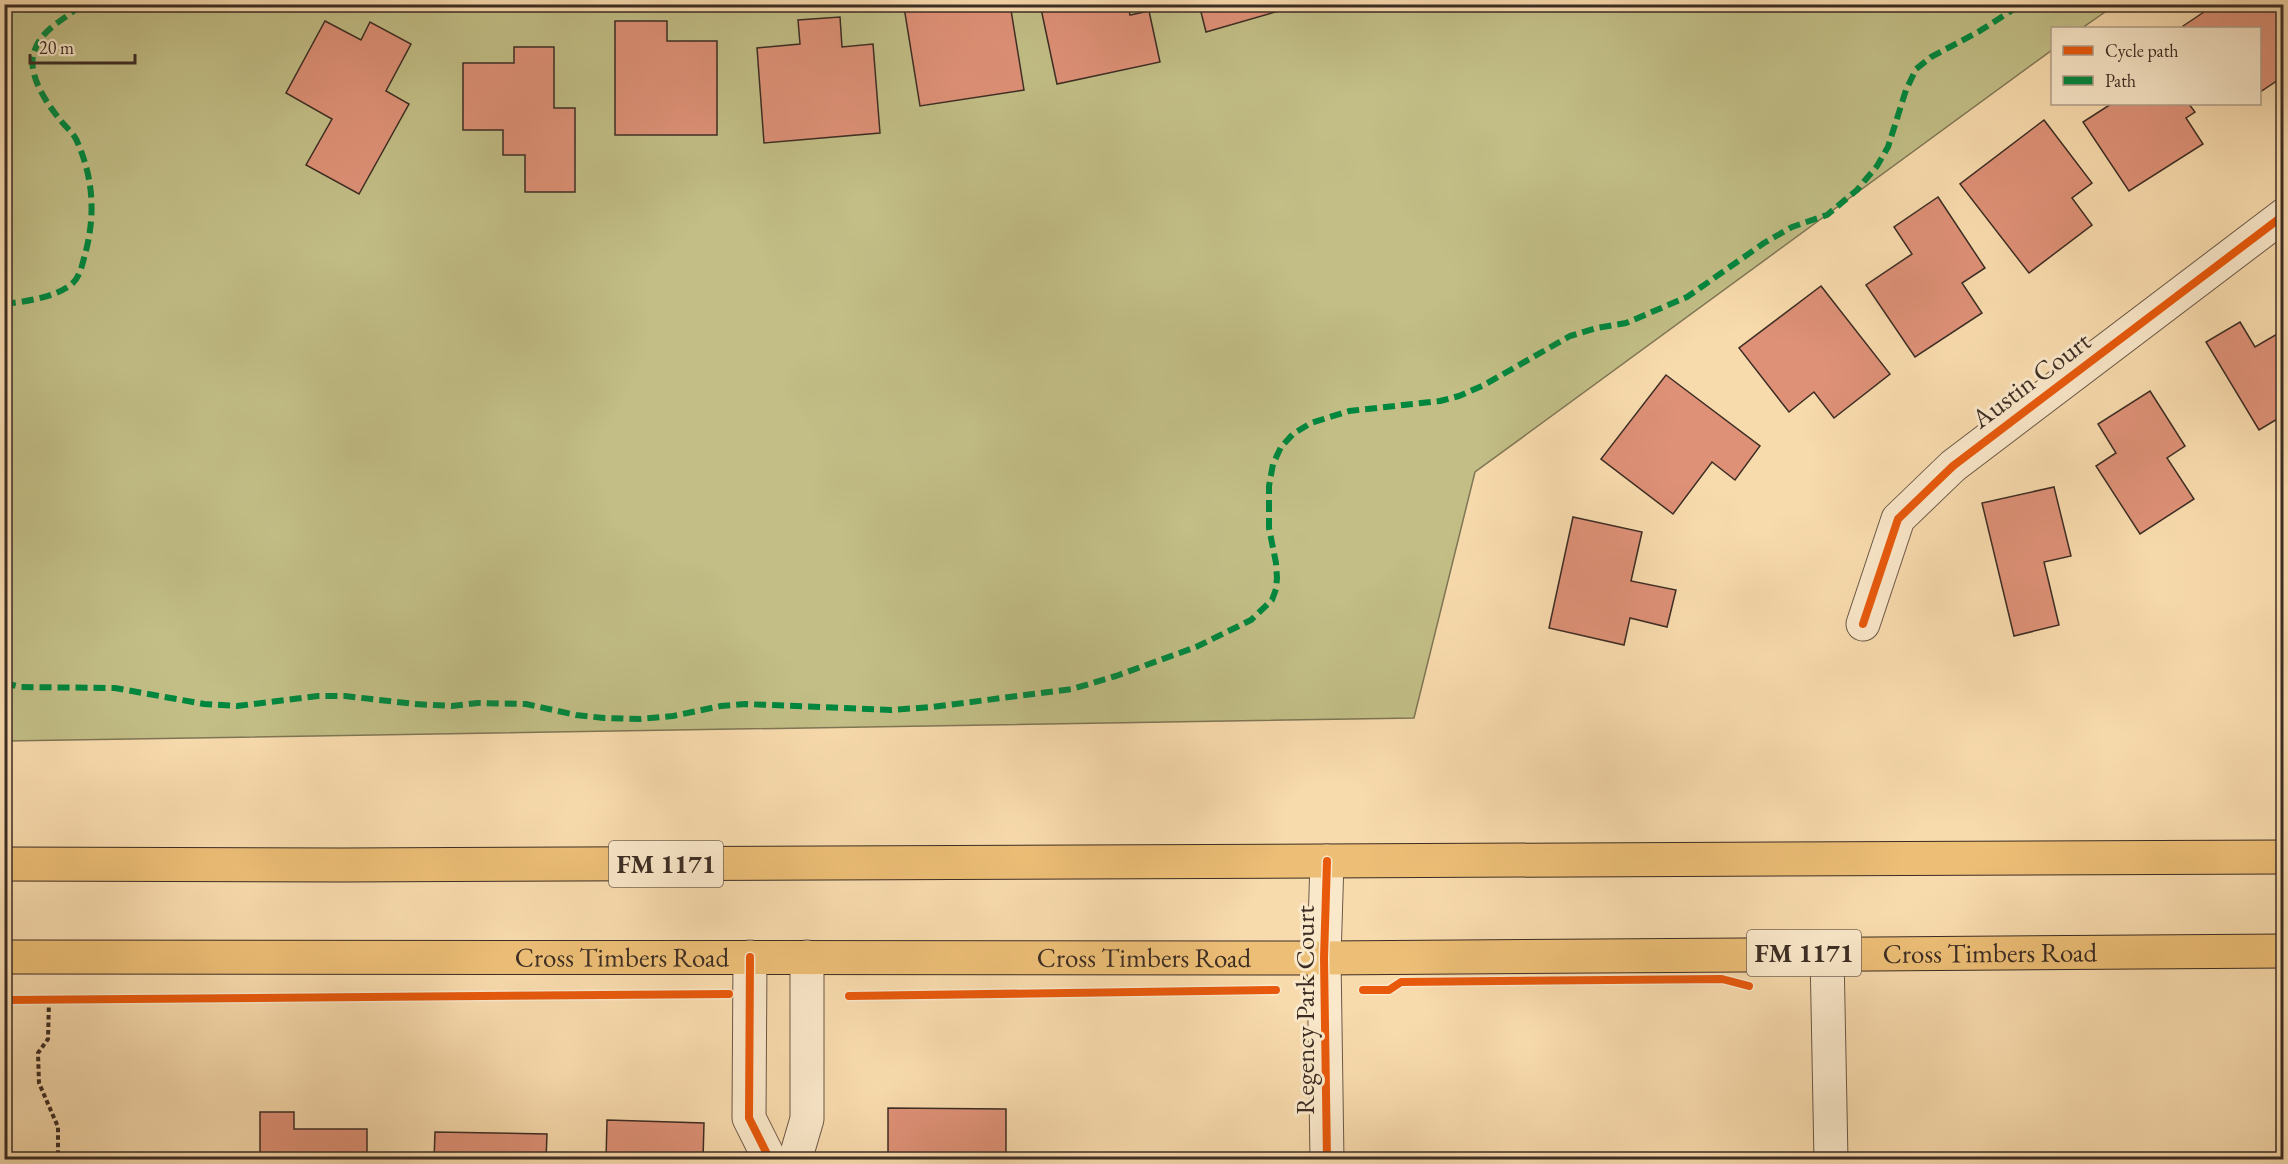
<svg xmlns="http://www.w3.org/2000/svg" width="2288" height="1164" viewBox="0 0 2288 1164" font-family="'EB Garamond',serif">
	<rect width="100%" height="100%" fill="#f8dbad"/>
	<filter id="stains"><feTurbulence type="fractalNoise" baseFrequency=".00333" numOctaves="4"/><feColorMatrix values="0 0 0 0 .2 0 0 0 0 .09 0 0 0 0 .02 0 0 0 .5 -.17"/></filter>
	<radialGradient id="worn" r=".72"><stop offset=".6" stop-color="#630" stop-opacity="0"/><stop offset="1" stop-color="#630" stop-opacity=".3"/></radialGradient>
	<!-- green -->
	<path fill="#c2be86" stroke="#7f7655" stroke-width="1.5" d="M 5,5 L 2115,5 L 2082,28 L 2052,28 L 2052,50 L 1475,472 L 1414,718 L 5,741 Z"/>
	<!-- building -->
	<g fill="#de9177" stroke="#3c2d24" stroke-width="1.5">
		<path d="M 921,4 L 1010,4 L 1024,90 L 920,106 L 904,7 Z"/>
		<path d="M 1040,4 L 1128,4 L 1130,15 L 1149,11 L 1160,62 L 1057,84 Z"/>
		<path d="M 1199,4 L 1303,4 L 1206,32 Z"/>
		<path d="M 2216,4 L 2284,4 L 2284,76 L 2260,92 L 2260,28 L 2185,28 L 2183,26 Z"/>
		<path d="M 840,17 L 842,47 L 873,44 L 880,133 L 764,143 L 757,48 L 800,44 L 798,20 Z"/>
		<path d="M 325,21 L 361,40 L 370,22 L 411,44 L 386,91 L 409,104 L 359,194 L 306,165 L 332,119 L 286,93 Z"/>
		<path d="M 615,21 L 667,21 L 667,41 L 717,41 L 717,135 L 615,135 Z"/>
		<path d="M 514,47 L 554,47 L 554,108 L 575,108 L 575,192 L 525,192 L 525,155 L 503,155 L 503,130 L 463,130 L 463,63 L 514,63 Z"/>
		<path d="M 2111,104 L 2189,104 L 2195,112 L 2186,118 L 2203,144 L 2129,191 L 2083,122 Z"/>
		<path d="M 2044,120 L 2092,183 L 2072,198 L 2092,225 L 2029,273 L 1960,184 Z"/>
		<path d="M 1938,197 L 1985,268 L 1962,283 L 1982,313 L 1915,357 L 1866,285 L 1912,254 L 1894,227 Z"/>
		<path d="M 1821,286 L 1890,374 L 1834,418 L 1814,392 L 1789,412 L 1739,348 Z"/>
		<path d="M 2240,322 L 2255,347 L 2284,330 L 2284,415 L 2259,430 L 2206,342 Z"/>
		<path d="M 1666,375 L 1760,446 L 1735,480 L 1712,462 L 1673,514 L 1601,459 Z"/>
		<path d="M 2150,391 L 2185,446 L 2167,458 L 2194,499 L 2140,534 L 2096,466 L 2116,453 L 2098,424 Z"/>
		<path d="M 2054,487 L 2071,556 L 2044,562 L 2059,625 L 2014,636 L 1982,503 Z"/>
		<path d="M 1573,517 L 1642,532 L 1631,581 L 1676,590 L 1667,627 L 1630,618 L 1624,645 L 1549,628 Z"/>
		<path d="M 888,1108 L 1006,1109 L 1006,1154 L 1016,1154 L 1016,1160 L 888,1160 Z"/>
		<path d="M 260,1112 L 294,1112 L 294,1129 L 367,1129 L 367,1160 L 260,1160 Z"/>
		<path d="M 607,1120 L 704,1123 L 703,1160 L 606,1160 Z"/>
		<path d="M 435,1132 L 547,1134 L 546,1160 L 434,1160 Z"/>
	</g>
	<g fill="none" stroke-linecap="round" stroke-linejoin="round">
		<defs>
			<g id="minor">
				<path d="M 1863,624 L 1898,519 L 1953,466 L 2284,215"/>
				<path d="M 1827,953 L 1831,1160"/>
				<path d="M 750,957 L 749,1118 L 770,1160"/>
				<path d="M 795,1160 L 807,1119 L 807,957"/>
				<path d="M 1327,1160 L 1324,958 L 1327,861"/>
			</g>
			<g id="major">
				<path d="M 4,864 L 342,865 L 2284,857"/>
				<path id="s1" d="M 4,957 L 1324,958 L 2284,951"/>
			</g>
		</defs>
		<!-- minor casing -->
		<use href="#minor" stroke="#6b5846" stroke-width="35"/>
		<!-- major casing -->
		<use href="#major" stroke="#3c2d24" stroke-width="35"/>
		<!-- path -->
		<path stroke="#3c2d24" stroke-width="4" stroke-dasharray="4.5 3" stroke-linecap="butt" d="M 49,1000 L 48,1039 L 38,1053 L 39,1083 L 58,1127 L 58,1160"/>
		<!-- minor -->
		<use href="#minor" stroke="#fae8ca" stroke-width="33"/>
		<!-- major -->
		<use href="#major" stroke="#ecbe76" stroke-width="33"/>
		<!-- quiet -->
		<g stroke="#00873e" stroke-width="6" stroke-dasharray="12 6" stroke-linecap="butt">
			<path d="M 4,304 C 23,302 50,298 66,288 C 78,282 81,270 84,258 C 96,217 94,178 76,139 C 72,132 66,127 61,121 C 48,105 29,78 33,56 C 39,29 64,21 82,4"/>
			<path d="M 4,683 L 21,687 L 115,688 L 204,704 L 237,706 L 318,696 L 345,696 L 415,704 L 452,706 L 478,703 L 526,704 L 576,715 L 604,718 L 640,719 L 673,716 L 721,706 L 745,704 L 891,710 L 932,707 L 1072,689 L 1116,676 L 1196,647 L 1251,620 L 1272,600 L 1276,589 L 1277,578 L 1276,563 L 1269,528 L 1269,486 L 1273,464 L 1281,447 L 1293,434 L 1311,423 L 1349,411 L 1440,401 L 1459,396 L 1484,385 L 1570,336 L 1597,328 L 1626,323 L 1687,297 L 1764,243 L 1792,227 L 1827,215 L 1857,190 L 1877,166 L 1888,147 L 1906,90 L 1916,69 L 1931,57 L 1978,32 L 2022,4"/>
		</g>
		<defs>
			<g id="cycleway">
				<path d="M 1863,624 L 1898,519 L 1953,466 L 2284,215"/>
				<path d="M 750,957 L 749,1118 L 770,1160"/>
				<path d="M 1363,990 L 1389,990 L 1401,982 L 1722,979 L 1749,986"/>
				<path d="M 849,996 L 1276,990"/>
				<path d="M 4,1000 L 729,994"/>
				<path d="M 1327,1160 L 1324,958 L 1327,861"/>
			</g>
		</defs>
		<!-- cycleway casing -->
		<use href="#cycleway" stroke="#fae8ca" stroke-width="11"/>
		<!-- cycleway -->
		<use href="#cycleway" stroke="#e8590c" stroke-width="8"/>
	</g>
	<g text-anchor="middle" stroke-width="6" stroke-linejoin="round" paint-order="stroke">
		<!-- shield labels -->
		<g fill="#fae8ca" stroke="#756556" stroke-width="1.5">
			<rect x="609" y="841" width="114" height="46" rx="4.5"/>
			<rect x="1747" y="930" width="114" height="46" rx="4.5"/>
		</g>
		<g font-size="26" font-weight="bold" fill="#3c2d24">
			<text x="666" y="873">FM 1171</text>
			<text x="1804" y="962">FM 1171</text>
		</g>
		<!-- street labels -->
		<g font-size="27" fill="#3c2d24" stroke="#fae8ca">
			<text transform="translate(2031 380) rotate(-37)" y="9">Austin Court</text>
			<text dy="9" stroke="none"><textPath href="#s1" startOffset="1986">Cross Timbers Road</textPath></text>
			<text dy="9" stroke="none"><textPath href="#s1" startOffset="618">Cross Timbers Road</textPath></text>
			<text dy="9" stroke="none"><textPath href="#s1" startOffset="1140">Cross Timbers Road</textPath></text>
			<text transform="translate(1305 1010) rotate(-90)" y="9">Regency Park Court</text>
		</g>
	</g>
	<!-- margin -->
	<rect width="2288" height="1164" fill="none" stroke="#f8dbad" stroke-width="24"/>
	<rect x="6" y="6" width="2276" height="1152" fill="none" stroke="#3c2d24" stroke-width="3"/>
	<rect x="12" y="12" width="2264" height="1140" fill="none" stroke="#3c2d24" stroke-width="1.5"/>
	<!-- legend -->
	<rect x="2051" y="27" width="210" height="78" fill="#fae8ca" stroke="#ae9d88" stroke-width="1.5"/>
	<rect x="2063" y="46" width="30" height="9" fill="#e8590c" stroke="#ae9d88" stroke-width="1.5"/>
	<text x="2105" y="57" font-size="18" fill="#3c2d24">Cycle path</text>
	<rect x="2063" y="76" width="30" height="9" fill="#00873e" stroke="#ae9d88" stroke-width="1.5"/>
	<text x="2105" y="87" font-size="18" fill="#3c2d24">Path</text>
	<!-- scale -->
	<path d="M30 54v9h105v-9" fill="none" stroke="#3c2d24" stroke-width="3"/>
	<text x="39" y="54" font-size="18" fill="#3c2d24" stroke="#fae8ca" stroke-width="4.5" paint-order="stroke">20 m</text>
	<rect width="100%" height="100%" filter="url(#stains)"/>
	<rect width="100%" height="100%" fill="url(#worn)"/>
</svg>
